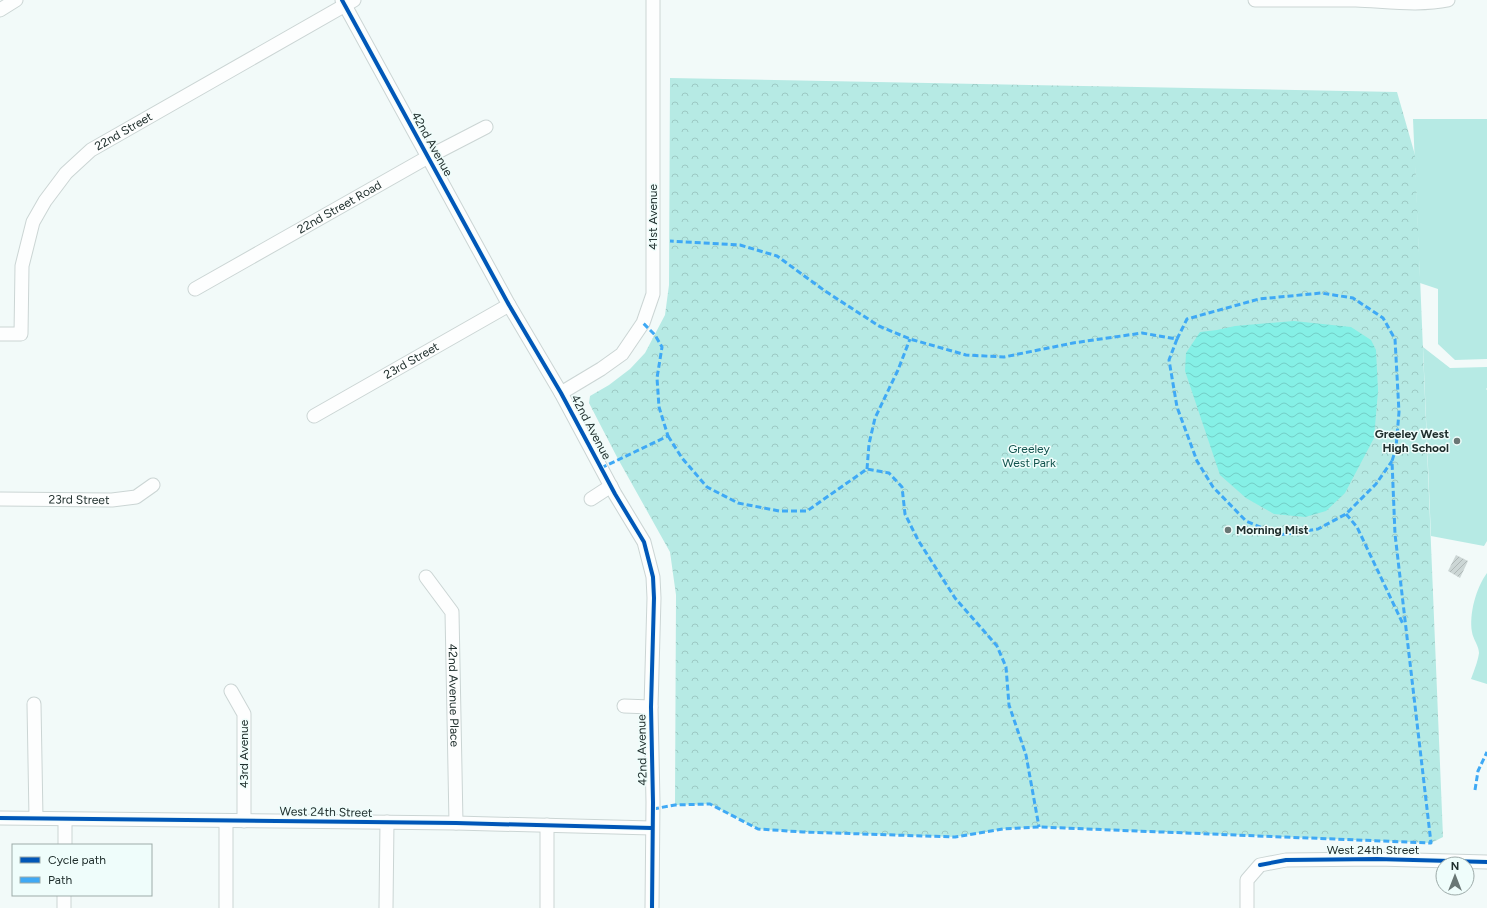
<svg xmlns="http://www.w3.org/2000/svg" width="1487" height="908" viewBox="0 0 1487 908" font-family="Figtree,sans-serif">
	<defs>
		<pattern id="park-crowns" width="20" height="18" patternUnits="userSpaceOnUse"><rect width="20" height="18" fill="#b6eae4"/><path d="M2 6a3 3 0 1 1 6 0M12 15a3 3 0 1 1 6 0" fill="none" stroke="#9cc9c4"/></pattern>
		<pattern id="water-waves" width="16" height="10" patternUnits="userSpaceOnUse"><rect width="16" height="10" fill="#85f0e6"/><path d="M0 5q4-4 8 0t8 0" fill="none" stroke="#73cec6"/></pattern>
		<pattern id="building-hatch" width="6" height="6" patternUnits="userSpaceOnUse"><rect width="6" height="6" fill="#ccd6d5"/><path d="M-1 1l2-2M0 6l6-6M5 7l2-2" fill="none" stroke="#afb8b7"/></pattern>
	</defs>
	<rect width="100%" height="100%" fill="#f2faf9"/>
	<!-- grass -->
	<g fill="#b6eae4">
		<path d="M 1413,119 L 1487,119 L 1487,359 L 1455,360 L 1438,344 L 1438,289 L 1420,283 Z"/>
		<path d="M 1423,347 L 1450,368 L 1487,367 L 1487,388 L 1486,389 L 1487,390 L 1487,541 L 1484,546 L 1431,536 Z"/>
		<path d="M 1487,573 L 1487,684 L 1471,679 C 1474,671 1478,661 1479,653 C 1479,646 1473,639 1472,632 C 1469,614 1476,588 1487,573 Z"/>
	</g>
	<!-- park -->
	<path fill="url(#park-crowns)" d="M 670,78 L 1397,92 L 1415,155 L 1443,837 L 1431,843 L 1039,827 L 1003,829 L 955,837 L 803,832 L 758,829 L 710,804 L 675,805 L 676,595 L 670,552 L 618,459 L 589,403 L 590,396 L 609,385 L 630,369 L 645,353 L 665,315 L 669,285 Z"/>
	<!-- water -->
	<path fill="url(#water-waves)" d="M 1294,321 L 1351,327 L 1371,340 L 1376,350 L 1378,391 L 1374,438 L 1345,493 L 1326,511 L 1305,517 L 1274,514 L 1246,498 L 1220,475 L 1185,371 L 1186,353 L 1200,332 L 1217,330 L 1235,326 Z"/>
	<!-- building -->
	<path fill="url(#building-hatch)" d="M 1456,555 L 1468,561 L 1460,578 L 1448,571 Z"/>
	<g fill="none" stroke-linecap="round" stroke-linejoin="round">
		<defs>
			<g id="minor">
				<path d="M 342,0 L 509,305 L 561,393 L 615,494 L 644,542 L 653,577 L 654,598 L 651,707 L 653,802 L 652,908"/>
				<path d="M 1255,0 C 1289,0 1322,0 1356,0 C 1385,1 1420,6 1448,0"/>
				<path d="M 0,10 L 16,0"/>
				<path id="s1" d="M 195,289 L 428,157 L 486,127"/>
				<path id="s2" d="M 0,334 L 21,334 L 22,266 L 33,222 L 45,201 L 66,173 L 91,150 L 354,0"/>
				<path d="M 561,393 L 601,369 L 622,354 L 643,323 L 653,294 L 653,0"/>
				<path id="s3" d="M 314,416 L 509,305"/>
				<path id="s4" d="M 0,499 L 112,500 L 136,497 L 153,485"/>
				<path d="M 591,499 L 611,486"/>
				<path id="s5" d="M 426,577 L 452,612 L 456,823"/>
				<path d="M 231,691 L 244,714 L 244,821"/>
				<path d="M 34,704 L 36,818"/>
				<path d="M 624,706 L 651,707"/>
				<path d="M 0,818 L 456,823 L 652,828"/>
				<path d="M 65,845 L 65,820"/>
				<path d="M 64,908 L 64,895"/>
				<path d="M 226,908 L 226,821"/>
				<path d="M 386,908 L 387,822"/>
				<path d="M 547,908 L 547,825"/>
				<path d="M 1247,908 L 1247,880 L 1260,865 L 1286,860 L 1377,859 L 1487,862"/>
			</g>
		</defs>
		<!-- minor casing -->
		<use href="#minor" stroke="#cbd5d4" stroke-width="15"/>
		<!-- minor -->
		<use href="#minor" stroke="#fdfefe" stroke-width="13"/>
		<!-- quiet -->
		<g stroke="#3fa9f5" stroke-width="3" stroke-dasharray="6 3" stroke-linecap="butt">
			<path d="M 1177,339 L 1169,360 L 1177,407 L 1197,461 L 1213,487 L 1246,521 L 1279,535 L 1318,529 L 1346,514 L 1376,484 L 1392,461"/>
			<path d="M 668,436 L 682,458 L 707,487 L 738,503 L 779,511 L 807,511 L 867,469 L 889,473 L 902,487 L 905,514 L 918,540 L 955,598 L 997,646 L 1006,667 L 1009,705 L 1026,755 L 1039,827"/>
			<path d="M 601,468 L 668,436 L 659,407 L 657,378 L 662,347 L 655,335 L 643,323"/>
			<path d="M 867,469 L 869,444 L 875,418 L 898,370 L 910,339"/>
			<path d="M 1346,514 L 1357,527 L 1403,624"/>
			<path d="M 1475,790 L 1478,771 L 1487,752"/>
			<path d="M 653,809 L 675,805 L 710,804 L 758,829 L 803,832 L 955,837 L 1003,829 L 1039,827 L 1431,843 L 1395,534 L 1392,461 L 1396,448 L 1399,412 L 1395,339 L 1383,318 L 1353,298 L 1321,293 L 1259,299 L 1187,319 L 1177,339 L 1142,333 L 1073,343 L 1004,357 L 966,355 L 910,339 L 879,326 L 825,291 L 777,256 L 740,245 L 670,241"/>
		</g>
		<defs>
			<g id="cycleway">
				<path d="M 342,0 L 509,305 L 561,393 L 615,494 L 644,542 L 653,577 L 654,598 L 651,707 L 653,802 L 652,908"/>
				<path d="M 0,818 L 456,823 L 652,828"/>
				<path d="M 1260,865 L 1286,860 L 1377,859 L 1487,862"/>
			</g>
		</defs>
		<!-- cycleway casing -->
		<use href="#cycleway" stroke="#effdfb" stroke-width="6"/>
		<!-- cycleway -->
		<use href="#cycleway" stroke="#0057b8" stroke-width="4"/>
	</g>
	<!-- markers -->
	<g fill="#6a7775" stroke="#effdfb" stroke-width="1.5">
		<circle cx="1457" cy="441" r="4"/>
		<circle cx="1228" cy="530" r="4"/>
	</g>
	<g text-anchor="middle" stroke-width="3" stroke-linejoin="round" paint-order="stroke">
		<!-- street labels -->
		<g font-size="12" fill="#21302e" stroke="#effdfb">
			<text dy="4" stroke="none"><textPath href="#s2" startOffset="265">22nd Street</textPath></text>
			<text transform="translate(432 144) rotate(61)" y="4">42nd Avenue</text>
			<text dy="4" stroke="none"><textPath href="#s1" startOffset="166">22nd Street Road</textPath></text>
			<text transform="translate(653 217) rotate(-90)" y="4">41st Avenue</text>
			<text dy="4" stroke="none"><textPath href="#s3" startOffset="112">23rd Street</textPath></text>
			<text transform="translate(591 427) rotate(62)" y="4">42nd Avenue</text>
			<text dy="4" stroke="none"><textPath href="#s4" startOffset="79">23rd Street</textPath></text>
			<text dy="4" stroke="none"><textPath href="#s5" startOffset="127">42nd Avenue Place</textPath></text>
			<text transform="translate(642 750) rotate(-91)" y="4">42nd Avenue</text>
			<text transform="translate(244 754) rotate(-90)" y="4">43rd Avenue</text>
			<text transform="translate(326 812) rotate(1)" y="4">West 24th Street</text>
			<text x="1373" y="854">West 24th Street</text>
		</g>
		<!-- poi labels -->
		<g font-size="12" font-weight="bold" fill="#21302e" stroke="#effdfb" text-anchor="end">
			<text x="1449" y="438">Greeley West<tspan x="1449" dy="14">High School</tspan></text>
			<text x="1236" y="534" text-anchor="start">Morning Mist</text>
		</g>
		<!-- park labels -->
		<g font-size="12" fill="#12524d" stroke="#effdfb">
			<text x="1029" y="453">Greeley<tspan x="1029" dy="14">West Park</tspan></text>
		</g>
	</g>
	<!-- legend -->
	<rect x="12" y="844" width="140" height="52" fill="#effdfb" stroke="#9daba9"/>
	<rect x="20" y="857" width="20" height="6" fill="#0057b8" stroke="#9daba9"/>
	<text x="48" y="864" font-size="12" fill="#21302e">Cycle path</text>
	<rect x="20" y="877" width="20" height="6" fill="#3fa9f5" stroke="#9daba9"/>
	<text x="48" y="884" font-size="12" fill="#21302e">Path</text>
	<!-- north arrow -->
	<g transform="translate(1455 876)"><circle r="19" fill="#effdfb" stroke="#9daba9"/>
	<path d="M0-3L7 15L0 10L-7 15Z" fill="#6a7775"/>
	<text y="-6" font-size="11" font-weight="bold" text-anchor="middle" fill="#21302e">N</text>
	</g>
</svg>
